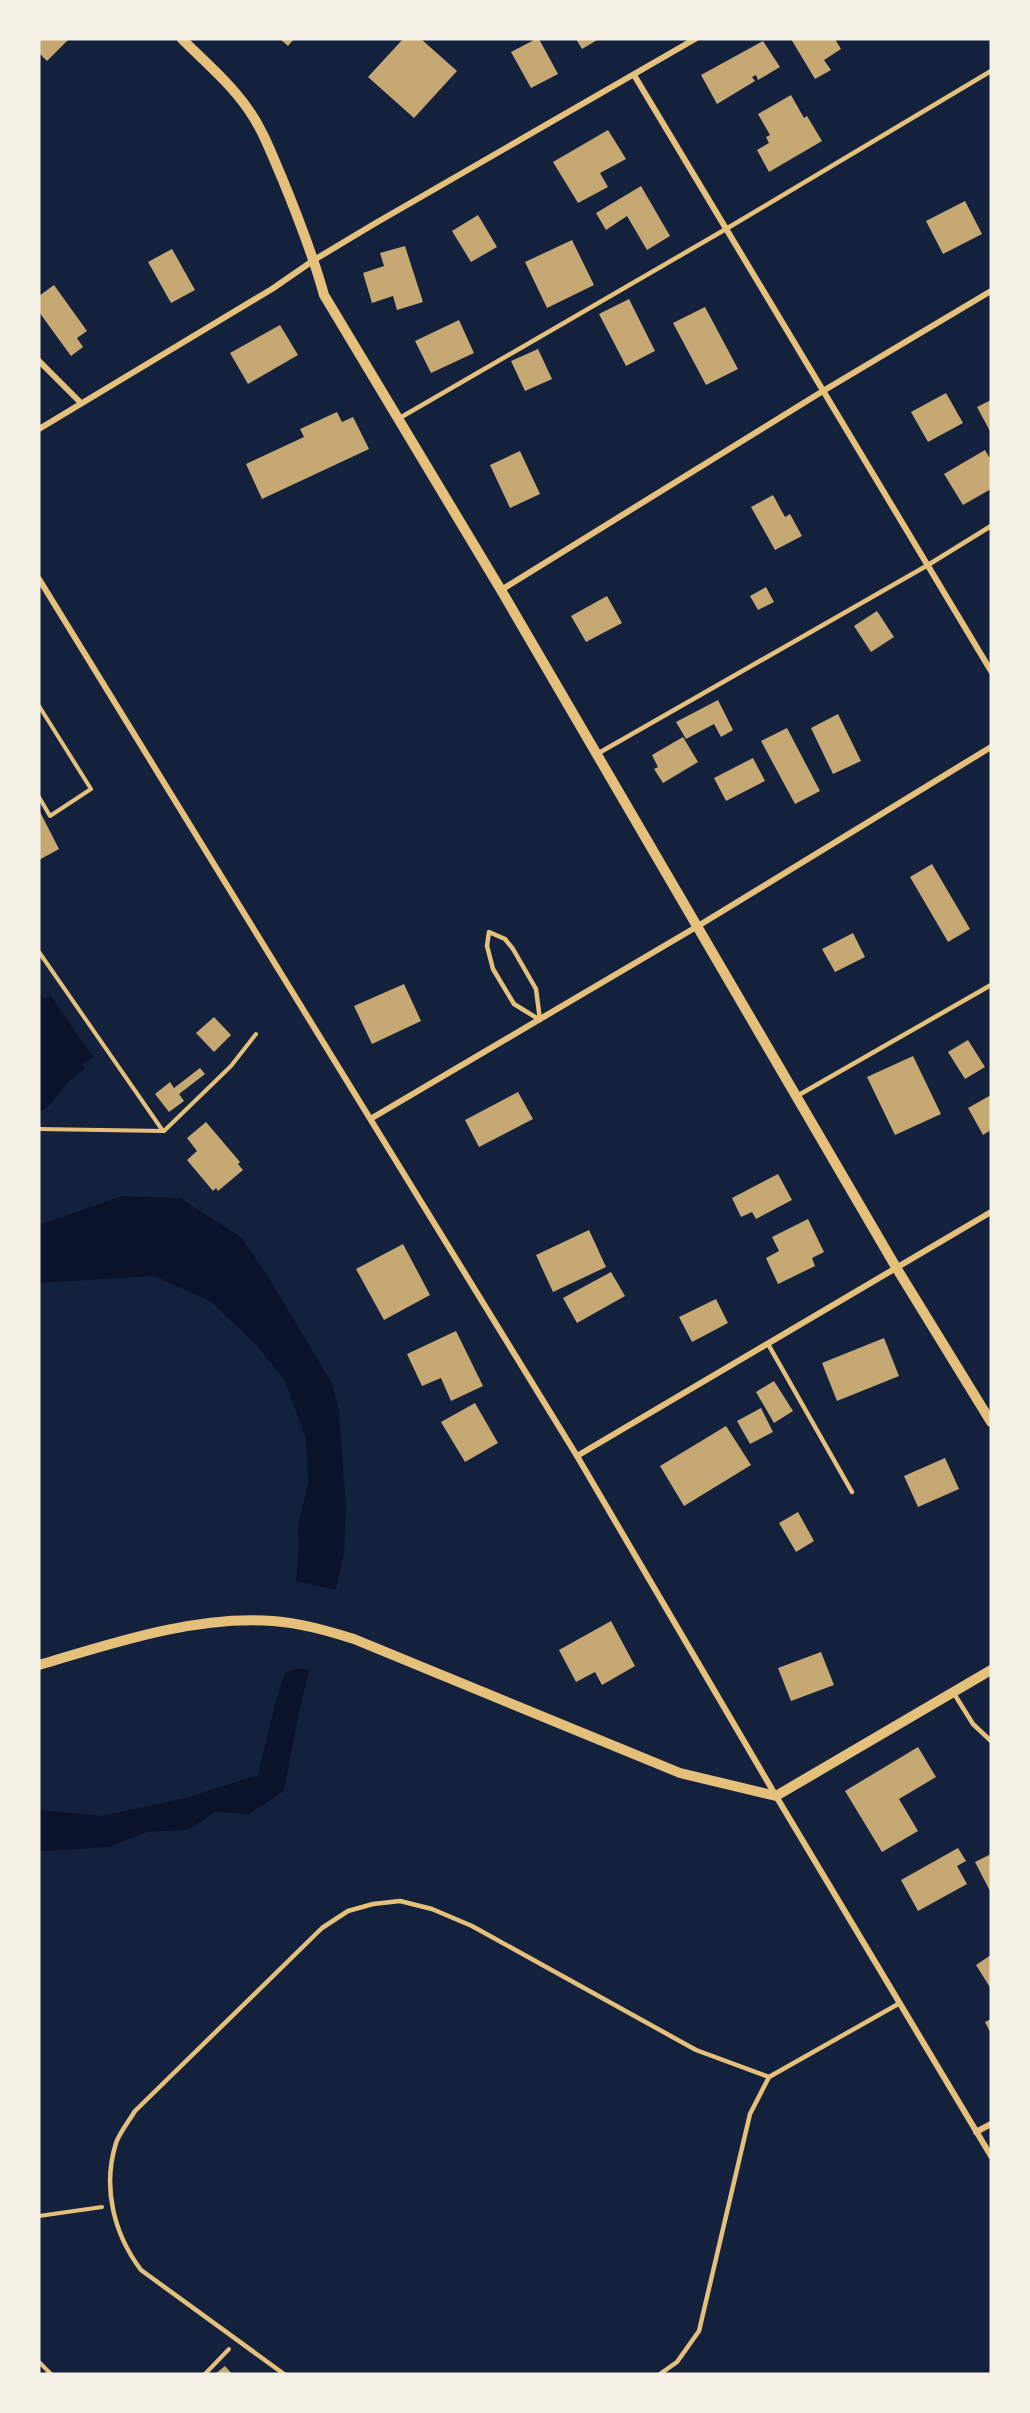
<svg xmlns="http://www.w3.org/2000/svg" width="1030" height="2413" viewBox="0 0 1030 2413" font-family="Mulish,sans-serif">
	<rect width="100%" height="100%" fill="#14213d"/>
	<!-- water -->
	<g fill="#0b132b">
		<path d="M 39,993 L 44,999 L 51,996 L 93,1057 L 83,1064 L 85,1068 L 67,1083 L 51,1104 L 40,1112 Z"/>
		<path d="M 122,1196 L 180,1198 L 241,1237 L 269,1278 L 332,1383 L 339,1411 L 346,1508 L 344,1553 L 336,1590 L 296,1581 L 299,1549 L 298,1527 L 308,1483 L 306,1438 L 284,1379 L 256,1345 L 210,1301 L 154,1276 L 39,1283 L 39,1225 Z"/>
		<path d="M 298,1668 L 309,1670 L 298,1717 L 284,1791 L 249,1814 L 215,1812 L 188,1830 L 147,1832 L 109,1847 L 45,1851 L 39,1849 L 39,1810 L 102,1816 L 185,1798 L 258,1775 L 277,1697 L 285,1673 Z"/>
	</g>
	<!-- building -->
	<g fill="#c6a872">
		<path d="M 39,39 L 69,39 L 47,61 L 39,53 Z"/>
		<path d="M 280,39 L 294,39 L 288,46 Z"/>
		<path d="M 403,39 L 421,39 L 457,71 L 414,118 L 368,77 Z"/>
		<path d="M 536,39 L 539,39 L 558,74 L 531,88 L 511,52 Z"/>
		<path d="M 576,39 L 599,39 L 582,49 Z"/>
		<path d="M 791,39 L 835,39 L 841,49 L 824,60 L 831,70 L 815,79 Z"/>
		<path d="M 763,41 L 780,67 L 758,80 L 756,75 L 752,77 L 755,81 L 717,104 L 701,75 Z"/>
		<path d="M 791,95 L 804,118 L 807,116 L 822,141 L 769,172 L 757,150 L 769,143 L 766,137 L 770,135 L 758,114 Z"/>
		<path d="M 608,130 L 626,159 L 600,173 L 608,187 L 578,203 L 553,162 Z"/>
		<path d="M 641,186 L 670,236 L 647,250 L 627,216 L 606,230 L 596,213 Z"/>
		<path d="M 965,201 L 982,234 L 943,254 L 926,221 Z"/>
		<path d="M 478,215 L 497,247 L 471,262 L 452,231 Z"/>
		<path d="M 572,240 L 594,285 L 547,308 L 525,262 Z"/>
		<path d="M 405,246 L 423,302 L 397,310 L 393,296 L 372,303 L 363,273 L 384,266 L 380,253 Z"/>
		<path d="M 172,249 L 195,290 L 171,303 L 148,262 Z"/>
		<path d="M 54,285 L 87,331 L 77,338 L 83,347 L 71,356 L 39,312 L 39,296 Z"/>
		<path d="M 629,299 L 655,351 L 626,366 L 599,314 Z"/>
		<path d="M 705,307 L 738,369 L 706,385 L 673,323 Z"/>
		<path d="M 459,320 L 474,353 L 431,373 L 415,341 Z"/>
		<path d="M 280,325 L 298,355 L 248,384 L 230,353 Z"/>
		<path d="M 538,349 L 552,379 L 525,391 L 511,361 Z"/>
		<path d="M 946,393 L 963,423 L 928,442 L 911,412 Z"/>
		<path d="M 991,400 L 991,433 L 977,407 Z"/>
		<path d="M 337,412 L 342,422 L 353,417 L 369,449 L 262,499 L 246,464 L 304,437 L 300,429 Z"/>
		<path d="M 985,450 L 991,460 L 991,489 L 963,505 L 944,474 Z"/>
		<path d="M 520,451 L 540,494 L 510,508 L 490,465 Z"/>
		<path d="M 773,495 L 785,517 L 790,514 L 802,536 L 775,550 L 751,507 Z"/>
		<path d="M 766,587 L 774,602 L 758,610 L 750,596 Z"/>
		<path d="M 607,596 L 622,623 L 586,642 L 571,616 Z"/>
		<path d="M 877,611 L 894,637 L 871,652 L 854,626 Z"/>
		<path d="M 718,700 L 733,730 L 721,737 L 714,724 L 686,739 L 676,722 Z"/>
		<path d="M 838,714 L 861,761 L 833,774 L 811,728 Z"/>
		<path d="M 787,728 L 820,791 L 795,804 L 761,741 Z"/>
		<path d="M 683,737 L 698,762 L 663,783 L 654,769 L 658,767 L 652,755 Z"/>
		<path d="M 753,758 L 765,781 L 726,801 L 714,778 Z"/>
		<path d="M 39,810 L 59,849 L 39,860 Z"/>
		<path d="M 932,864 L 970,929 L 948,942 L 910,877 Z"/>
		<path d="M 853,933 L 865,957 L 835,972 L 822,949 Z"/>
		<path d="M 404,984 L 421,1021 L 372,1044 L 354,1006 Z"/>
		<path d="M 214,1017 L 231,1035 L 214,1052 L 196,1033 Z"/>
		<path d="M 968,1040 L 985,1067 L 965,1079 L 948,1052 Z"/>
		<path d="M 913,1056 L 941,1114 L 895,1135 L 867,1077 Z"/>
		<path d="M 200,1068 L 205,1074 L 179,1094 L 184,1101 L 169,1112 L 155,1094 L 170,1082 L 174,1088 Z"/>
		<path d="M 518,1092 L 533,1119 L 479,1147 L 465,1120 Z"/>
		<path d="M 991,1095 L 991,1130 L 983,1135 L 968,1108 Z"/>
		<path d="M 206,1122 L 240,1162 L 238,1164 L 243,1170 L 218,1191 L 216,1188 L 213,1191 L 187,1160 L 197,1151 L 187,1138 Z"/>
		<path d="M 778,1174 L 792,1200 L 756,1219 L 752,1212 L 741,1217 L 732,1198 Z"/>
		<path d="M 808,1219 L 824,1252 L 812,1258 L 815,1266 L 778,1284 L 766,1258 L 779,1251 L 772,1237 Z"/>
		<path d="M 589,1230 L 606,1267 L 553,1292 L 536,1255 Z"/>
		<path d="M 403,1244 L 430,1295 L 384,1320 L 356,1269 Z"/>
		<path d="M 611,1272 L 625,1296 L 577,1323 L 563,1298 Z"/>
		<path d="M 716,1299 L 728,1323 L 692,1342 L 679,1317 Z"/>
		<path d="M 456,1331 L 483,1386 L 451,1401 L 441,1378 L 422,1386 L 407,1354 Z"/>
		<path d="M 884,1338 L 899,1376 L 837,1401 L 822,1363 Z"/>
		<path d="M 774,1381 L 793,1411 L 774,1423 L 756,1392 Z"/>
		<path d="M 475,1403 L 498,1443 L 465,1462 L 441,1422 Z"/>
		<path d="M 761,1408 L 773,1432 L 750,1444 L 737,1421 Z"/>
		<path d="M 726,1426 L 751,1465 L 684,1506 L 660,1466 Z"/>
		<path d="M 945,1458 L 959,1489 L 918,1507 L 904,1476 Z"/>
		<path d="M 798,1512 L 814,1541 L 796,1552 L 779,1523 Z"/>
		<path d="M 611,1621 L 635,1666 L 602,1685 L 595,1672 L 576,1682 L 559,1650 Z"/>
		<path d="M 821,1652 L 834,1685 L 791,1701 L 778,1668 Z"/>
		<path d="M 918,1747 L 936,1777 L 899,1799 L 918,1831 L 882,1852 L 845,1791 Z"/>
		<path d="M 958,1848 L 966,1861 L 957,1866 L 967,1884 L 918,1911 L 901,1880 Z"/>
		<path d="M 991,1854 L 991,1893 L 975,1862 Z"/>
		<path d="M 991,1955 L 991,1989 L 976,1965 Z"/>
		<path d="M 991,2019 L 991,2034 L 985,2022 Z"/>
		<path d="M 225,2366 L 232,2374 L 215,2374 Z"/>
	</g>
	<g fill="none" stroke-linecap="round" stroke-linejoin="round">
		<!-- path -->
		<g stroke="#e5c07b" stroke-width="4">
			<path d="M 39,706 L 91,789 L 50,816 L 39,797"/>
			<path d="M 39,952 L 163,1131"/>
			<path d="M 39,1129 L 164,1131 L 231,1066 L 256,1034"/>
			<path d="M 39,2216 L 102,2207"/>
			<path d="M 39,2362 L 51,2374"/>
			<path d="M 205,2374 L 229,2349"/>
		</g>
		<!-- service -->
		<g stroke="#e5c07b" stroke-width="4.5">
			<path d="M 398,419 L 726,229 L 991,71"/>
			<path d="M 597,754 L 928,565 L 991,526"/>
			<path d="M 489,932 L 505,939 L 513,949 L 536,989 L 540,1020 L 514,1004 L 493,969 L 487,946 Z"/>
			<path d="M 797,1096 L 991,985"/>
			<path d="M 768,1344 L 852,1492"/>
			<path d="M 953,1692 L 973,1724 L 991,1741"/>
			<path d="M 769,2077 L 900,2003"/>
			<path d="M 284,2374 L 141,2270 C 114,2234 102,2188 116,2143 C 120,2132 129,2121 135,2111 L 322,1928 L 348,1911 L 373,1904 L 400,1901 L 432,1909 L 472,1926 L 696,2050 L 769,2077 L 750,2114 L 699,2331 L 677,2362 L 660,2374"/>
		</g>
		<!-- minor -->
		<g stroke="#e5c07b" stroke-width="6">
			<path d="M 634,75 L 991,671"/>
			<path d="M 39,361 L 81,403"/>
			<path d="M 39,429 L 272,289 L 314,260 L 374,224 L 695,39"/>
			<path d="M 39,579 L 577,1456 L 776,1796 L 991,2156"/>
			<path d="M 501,590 L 823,391 L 991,291"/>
			<path d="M 372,1118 L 698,926 L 991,747"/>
			<path d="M 577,1456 L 991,1212"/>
			<path d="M 976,2132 L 991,2124"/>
		</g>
		<!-- tertiary -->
		<g stroke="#e5c07b" stroke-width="10">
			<path d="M 182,39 C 204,61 230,83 248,109 C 263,130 272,155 282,178 C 298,217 313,255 324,295 L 501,590 L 897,1269 L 991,1422"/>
			<path d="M 39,1665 C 113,1643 196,1615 273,1621 C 301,1623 328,1631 354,1639 L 680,1773 L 776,1796 L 991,1670"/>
		</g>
	</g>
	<!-- border -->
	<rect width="1030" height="2413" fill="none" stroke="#f6f1e7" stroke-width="81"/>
</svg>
